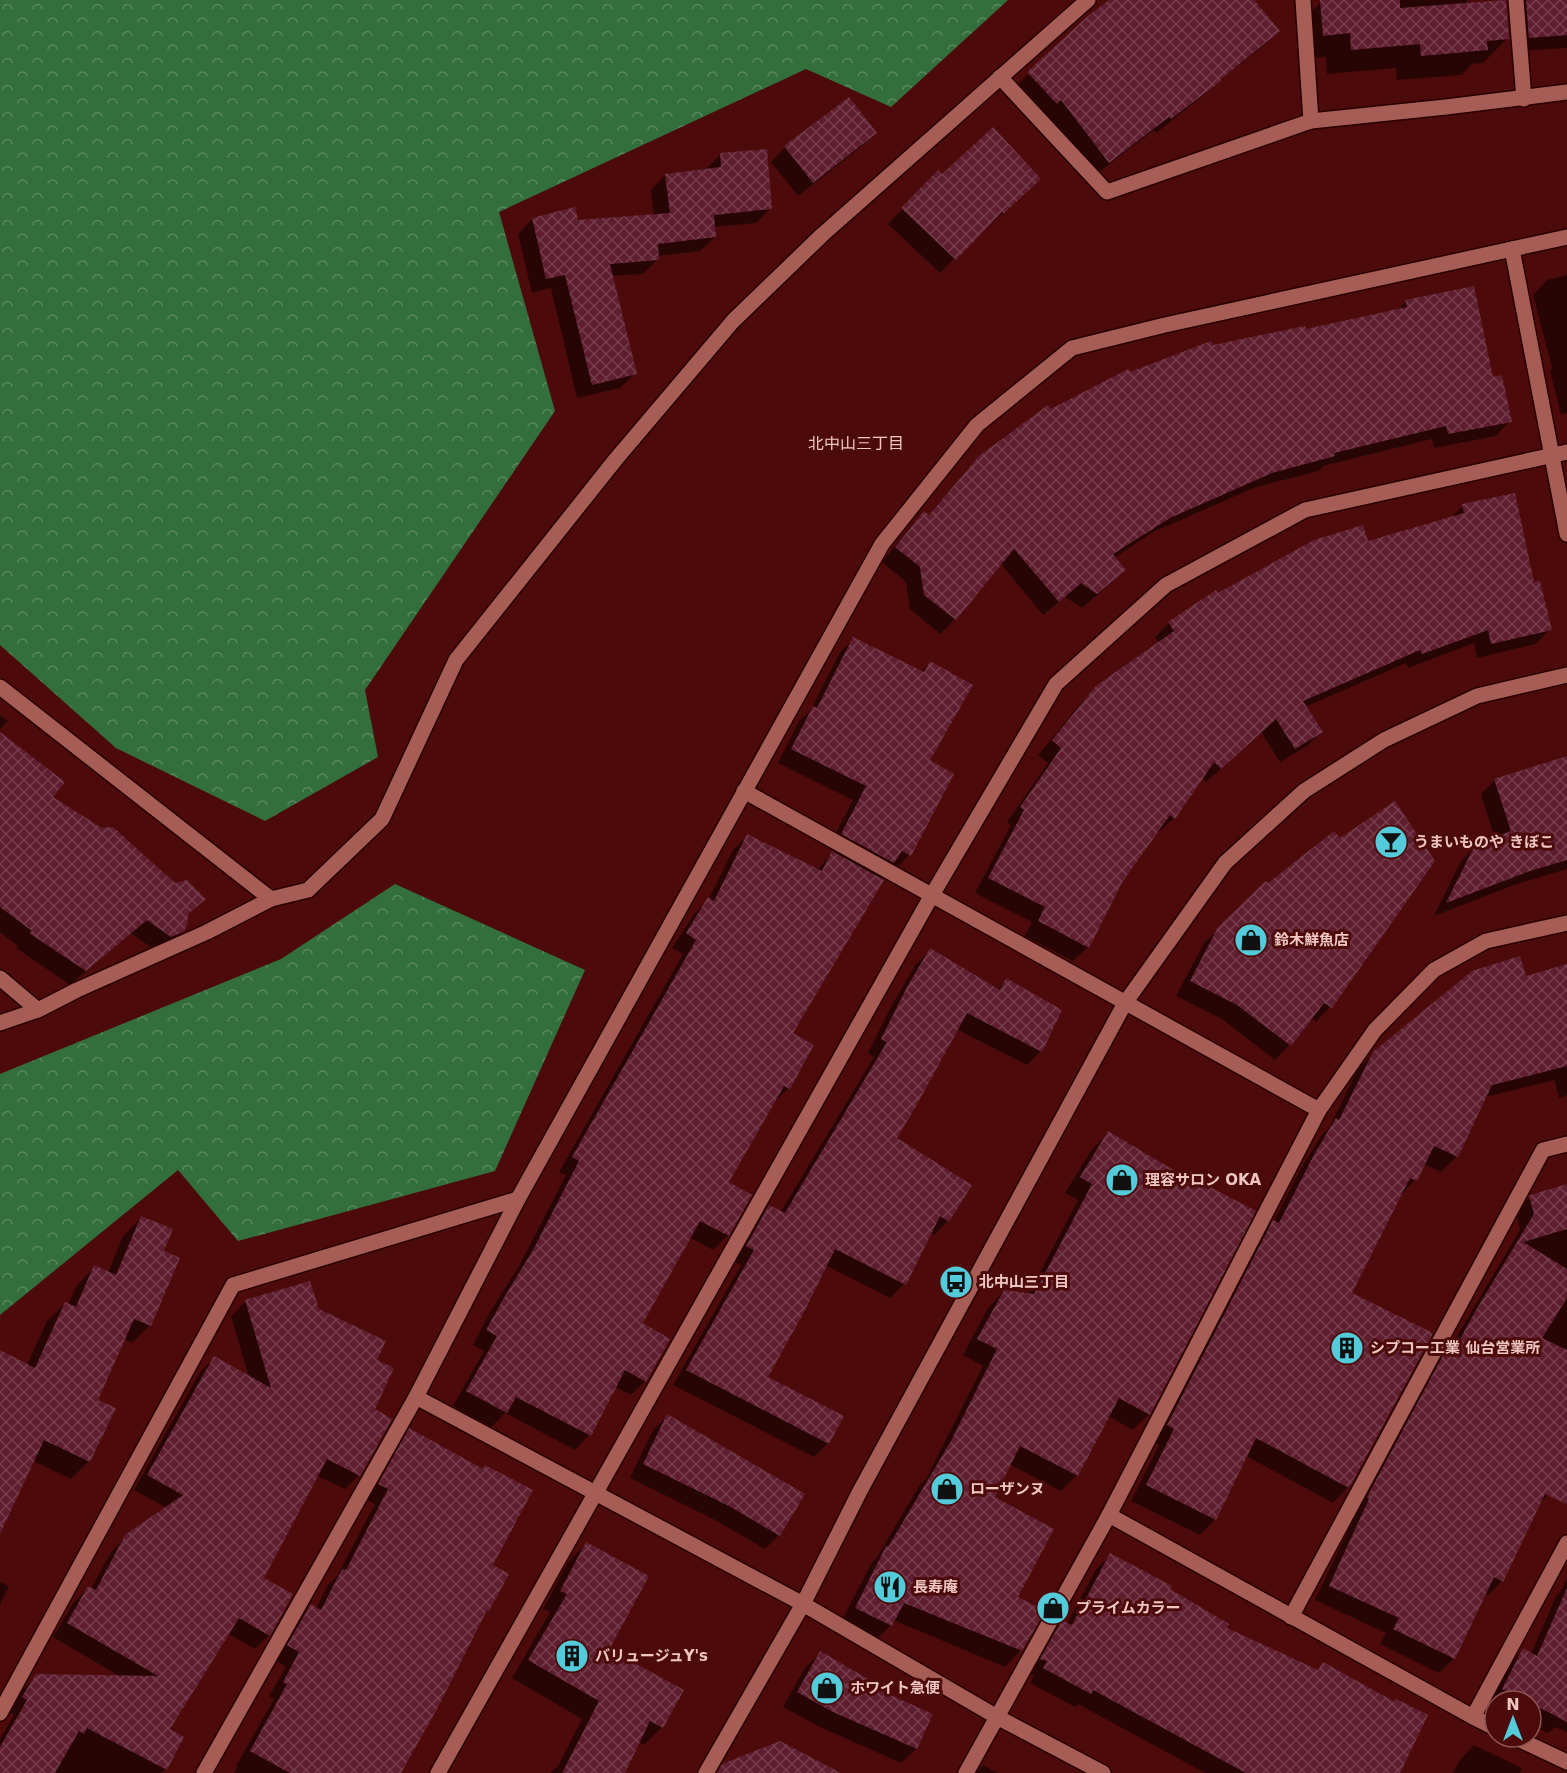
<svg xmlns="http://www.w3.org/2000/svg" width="1567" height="1773" viewBox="0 0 1567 1773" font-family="'DejaVu Sans','Noto Sans JP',sans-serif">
	<defs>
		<pattern id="forest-crowns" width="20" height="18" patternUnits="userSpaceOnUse" patternTransform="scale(1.5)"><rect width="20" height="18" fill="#336f3c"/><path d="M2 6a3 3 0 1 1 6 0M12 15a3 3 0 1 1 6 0" fill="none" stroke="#5b885f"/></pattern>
		<pattern id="building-cross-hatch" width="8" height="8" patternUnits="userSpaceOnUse" patternTransform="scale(1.5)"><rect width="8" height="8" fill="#5f1e30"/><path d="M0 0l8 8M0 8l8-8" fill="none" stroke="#763d4c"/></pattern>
	</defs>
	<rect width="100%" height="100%" fill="#4c0b0a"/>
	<!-- forest -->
	<g fill="url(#forest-crowns)">
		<path d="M 0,0 L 1008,0 L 891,107 L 806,69 L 499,212 L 555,411 L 365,690 L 378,757 L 265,821 L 116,748 L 0,645 Z"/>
		<path d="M 395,884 L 585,970 L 495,1171 L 238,1241 L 178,1170 L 0,1315 L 0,1074 L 281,959 Z"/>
	</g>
	<!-- shadow -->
	<g fill="#0007">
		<path d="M 1129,0 L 1252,0 L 1278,31 L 1263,46 L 1215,84 L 1204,95 L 1156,133 L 1154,130 L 1094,176 L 1046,114 L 1041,117 L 1014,88 L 1089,17 Z"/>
		<path d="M 1346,0 L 1467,0 L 1467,3 L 1508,38 L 1483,63 L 1472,64 L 1462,75 L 1397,80 L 1396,68 L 1327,74 L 1326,57 L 1299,60 L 1296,27 L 1321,2 Z"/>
		<path d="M 1524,0 L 1567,0 L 1567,48 L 1515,51 L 1511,13 Z"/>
		<path d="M 875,133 L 861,147 L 798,196 L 771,162 L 785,147 Z"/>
		<path d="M 720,155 L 771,208 L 756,223 L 713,227 L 715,237 L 700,251 L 657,256 L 658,259 L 643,274 L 611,276 L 635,374 L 620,388 L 577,398 L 551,288 L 532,293 L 518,234 L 532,219 L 577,222 L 654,216 L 651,190 L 665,175 L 706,169 Z"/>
		<path d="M 942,176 L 1024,193 L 988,227 L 987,225 L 940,273 L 888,224 L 924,187 Z"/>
		<path d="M 1567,275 L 1567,413 L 1561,415 L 1550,371 L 1552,368 L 1533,295 L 1547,280 Z"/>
		<path d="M 1406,301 L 1492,378 L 1510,421 L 1496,436 L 1434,448 L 1432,439 L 1323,466 L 1319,471 L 1256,487 L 1153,532 L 1114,558 L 1124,570 L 1110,584 L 1082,608 L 1065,597 L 1043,615 L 1000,563 L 955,619 L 940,634 L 910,609 L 906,582 L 882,562 L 910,527 L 924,513 L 928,516 L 965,472 L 980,457 L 1051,411 L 1129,374 L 1212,347 L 1305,331 L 1397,311 Z"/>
		<path d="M 1463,506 L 1533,584 L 1550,629 L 1536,644 L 1477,658 L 1474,643 L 1408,668 L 1406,663 L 1305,707 L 1321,732 L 1307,746 L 1280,762 L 1261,732 L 1206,782 L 1202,777 L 1174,818 L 1159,832 L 1157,831 L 1122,880 L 1088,947 L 1073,961 L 1025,936 L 1032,922 L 975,893 L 1011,825 L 1007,822 L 1048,763 L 1038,755 L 1082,702 L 1097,687 L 1159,643 L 1155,637 L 1169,623 L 1217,594 L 1367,543 L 1449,519 Z"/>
		<path d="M 854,639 L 921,672 L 930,663 L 928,761 L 909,855 L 896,869 L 890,866 L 878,878 L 790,1034 L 789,1088 L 774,1102 L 727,1183 L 750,1196 L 728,1236 L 713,1250 L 689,1237 L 641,1324 L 645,1381 L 631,1395 L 615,1387 L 589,1435 L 575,1450 L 505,1413 L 491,1427 L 453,1406 L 484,1351 L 473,1345 L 490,1312 L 519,1266 L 566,1175 L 559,1172 L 683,954 L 672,948 L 694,914 L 709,899 L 733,850 L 747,836 L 817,870 L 834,851 L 828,848 L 853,800 L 778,763 L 799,721 L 811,710 L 840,652 Z"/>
		<path d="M 0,715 L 8,721 L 0,729 Z"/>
		<path d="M 0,734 L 50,797 L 187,915 L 182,931 L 167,946 L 156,951 L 131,933 L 70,985 L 16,948 L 18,946 L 0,932 Z"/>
		<path d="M 1567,758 L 1567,869 L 1514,885 L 1434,916 L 1461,861 L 1476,846 L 1495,839 L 1481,794 L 1495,780 Z"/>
		<path d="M 1339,840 L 1433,861 L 1330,1007 L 1316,1022 L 1311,1018 L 1289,1045 L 1275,1060 L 1222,1019 L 1176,996 L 1204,943 L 1266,883 L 1268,885 Z"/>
		<path d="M 931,949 L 997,990 L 1006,980 L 1041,1051 L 1027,1065 L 956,1029 L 895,1138 L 948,1221 L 934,1235 L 930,1233 L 904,1284 L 890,1298 L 825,1265 L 766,1378 L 828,1443 L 814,1457 L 673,1385 L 741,1265 L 732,1261 L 755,1221 L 769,1207 L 780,1213 L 874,1057 L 868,1053 L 893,1003 L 916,964 Z"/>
		<path d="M 1567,966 L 1567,1095 L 1559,1098 L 1554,1080 L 1485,1097 L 1457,1156 L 1441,1172 L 1423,1164 L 1415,1180 L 1400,1196 L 1350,1294 L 1348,1487 L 1333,1503 L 1246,1456 L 1215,1519 L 1200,1535 L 1131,1501 L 1159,1445 L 1152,1441 L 1258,1237 L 1274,1221 L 1300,1170 L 1321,1136 L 1329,1128 L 1358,1069 L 1374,1053 L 1526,978 Z"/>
		<path d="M 1108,1133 L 1177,1174 L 1254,1211 L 1149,1414 L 1133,1430 L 1108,1416 L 1077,1475 L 1061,1491 L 1009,1464 L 993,1498 L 1021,1650 L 1005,1667 L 893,1620 L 891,1625 L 875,1641 L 840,1624 L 871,1564 L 877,1557 L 921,1483 L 926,1479 L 983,1366 L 963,1355 L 988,1308 L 1004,1291 L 1028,1295 L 1078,1200 L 1065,1193 L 1092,1149 Z"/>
		<path d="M 1567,1186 L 1567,1456 L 1548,1495 L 1537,1506 L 1502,1581 L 1488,1595 L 1484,1594 L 1454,1658 L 1439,1673 L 1380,1644 L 1386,1633 L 1315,1600 L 1356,1514 L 1353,1512 L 1436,1358 L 1452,1344 L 1520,1230 L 1516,1211 L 1531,1196 Z"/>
		<path d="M 141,1218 L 162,1252 L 150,1325 L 132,1343 L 123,1339 L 96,1400 L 89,1461 L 71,1479 L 33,1461 L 0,1517 L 0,1351 L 27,1365 L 47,1321 L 65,1304 L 68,1305 L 77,1285 L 95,1267 L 108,1273 L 123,1236 Z"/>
		<path d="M 309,1283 L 318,1310 L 375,1361 L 373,1410 L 359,1475 L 345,1489 L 317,1476 L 262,1579 L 269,1635 L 255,1649 L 227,1633 L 167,1730 L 166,1769 L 161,1773 L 0,1773 L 0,1739 L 14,1715 L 9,1712 L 22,1690 L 37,1676 L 121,1677 L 53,1637 L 74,1602 L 89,1587 L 91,1589 L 111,1552 L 126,1536 L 167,1508 L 134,1490 L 200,1372 L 214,1358 L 249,1378 L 231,1316 L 245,1302 Z"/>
		<path d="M 668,1416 L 779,1535 L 765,1549 L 715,1520 L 630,1478 L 653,1430 Z"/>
		<path d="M 410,1430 L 491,1566 L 487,1610 L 483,1614 L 399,1773 L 234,1773 L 238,1766 L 236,1766 L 274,1699 L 269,1696 L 286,1667 L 274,1660 L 296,1620 L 311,1606 L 316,1609 L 328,1585 L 337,1576 L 375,1504 L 365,1499 L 395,1445 Z"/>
		<path d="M 586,1544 L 608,1648 L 662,1727 L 644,1745 L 639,1742 L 623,1773 L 550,1773 L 558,1766 L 582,1719 L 512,1678 L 550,1612 L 543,1609 L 568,1562 Z"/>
		<path d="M 1111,1555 L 1168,1590 L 1225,1629 L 1316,1671 L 1323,1664 L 1399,1773 L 1205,1773 L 1078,1704 L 1075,1707 L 1030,1683 L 1034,1676 L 1027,1673 L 1048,1636 L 1062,1622 L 1067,1624 L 1096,1569 Z"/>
		<path d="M 1567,1578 L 1567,1732 L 1555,1727 L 1548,1733 L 1531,1725 L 1531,1701 L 1495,1701 L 1495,1706 L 1489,1703 L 1509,1665 L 1523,1650 L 1531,1654 L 1556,1596 L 1560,1592 Z"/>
		<path d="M 0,1582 L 9,1586 L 0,1605 Z"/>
		<path d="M 820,1653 L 871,1688 L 931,1714 L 916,1749 L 901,1763 L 818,1726 L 783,1707 L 805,1668 Z"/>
		<path d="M 1474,1745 L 1522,1768 L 1520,1773 L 1453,1773 L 1460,1760 Z"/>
		<path d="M 983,1765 L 997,1773 L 975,1773 Z"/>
	</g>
	<!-- building -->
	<g fill="url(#building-cross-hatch)">
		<path d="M 1109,0 L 1254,0 L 1280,31 L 1220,80 L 1221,81 L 1171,119 L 1169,117 L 1109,163 L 1061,100 L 1057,104 L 1027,72 L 1088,16 Z"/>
		<path d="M 1320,0 L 1400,0 L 1400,8 L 1506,0 L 1509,39 L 1487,41 L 1488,50 L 1421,56 L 1420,44 L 1351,50 L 1350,33 L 1323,36 Z"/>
		<path d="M 1526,0 L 1567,0 L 1567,35 L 1529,38 Z"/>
		<path d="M 849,97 L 877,133 L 813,183 L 784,146 Z"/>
		<path d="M 993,127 L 1041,179 L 1004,213 L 1002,212 L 956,260 L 901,208 L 938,170 L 942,174 Z"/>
		<path d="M 767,149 L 772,209 L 714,215 L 716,237 L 658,244 L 659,260 L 610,264 L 637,374 L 592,385 L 565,275 L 546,279 L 532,218 L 575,207 L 578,220 L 670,213 L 665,174 L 721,167 L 720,153 Z"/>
		<path d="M 1474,286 L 1493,377 L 1502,375 L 1512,422 L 1448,434 L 1446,426 L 1334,453 L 1335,456 L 1272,473 L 1170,518 L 1113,554 L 1126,570 L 1097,594 L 1081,583 L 1059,602 L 1014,549 L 956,620 L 924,595 L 920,567 L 895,547 L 924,511 L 929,515 L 979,456 L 1048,405 L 1051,409 L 1128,369 L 1130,372 L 1211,341 L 1213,345 L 1305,326 L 1306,329 L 1407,307 L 1405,300 Z"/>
		<path d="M 1515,493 L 1534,582 L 1540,581 L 1552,630 L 1491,644 L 1488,630 L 1422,654 L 1420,650 L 1303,701 L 1323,732 L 1295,749 L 1276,719 L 1221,769 L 1214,762 L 1175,819 L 1170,815 L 1123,881 L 1089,948 L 1038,921 L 1045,907 L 988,878 L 1024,810 L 1020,807 L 1061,748 L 1052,740 L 1096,686 L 1174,631 L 1168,622 L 1216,590 L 1218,593 L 1314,540 L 1363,525 L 1368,541 L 1464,513 L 1462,504 Z"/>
		<path d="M 853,637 L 924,672 L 930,661 L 973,685 L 930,760 L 954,774 L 911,856 L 902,851 L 894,863 L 841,834 L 866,786 L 791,749 L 813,706 L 817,708 Z"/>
		<path d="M 0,732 L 65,782 L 53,797 L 102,828 L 113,827 L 175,883 L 187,880 L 206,899 L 188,914 L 187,926 L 183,932 L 171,937 L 147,920 L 86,971 L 29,933 L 32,931 L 0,907 Z"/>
		<path d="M 1567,756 L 1567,860 L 1530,871 L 1446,903 L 1475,845 L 1511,831 L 1494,779 Z"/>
		<path d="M 1395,801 L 1435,861 L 1332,1008 L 1324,1003 L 1291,1046 L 1237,1005 L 1190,981 L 1218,927 L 1266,881 L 1268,883 L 1334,831 L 1340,838 Z"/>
		<path d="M 747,834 L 822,871 L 832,851 L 884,880 L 793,1033 L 814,1045 L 790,1089 L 784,1086 L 729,1182 L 752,1195 L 729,1236 L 700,1221 L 643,1323 L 670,1339 L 646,1382 L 625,1370 L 591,1436 L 516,1397 L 507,1413 L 466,1391 L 497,1336 L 486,1330 L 505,1296 L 533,1250 L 579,1161 L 572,1157 L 696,940 L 686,933 L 708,897 L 714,901 Z"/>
		<path d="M 930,948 L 1000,990 L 1006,978 L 1062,1010 L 1042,1052 L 967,1013 L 915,1108 L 897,1138 L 972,1185 L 949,1222 L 940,1216 L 906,1285 L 835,1249 L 804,1312 L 768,1377 L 844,1416 L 829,1444 L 686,1370 L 754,1250 L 746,1246 L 769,1205 L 785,1213 L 887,1042 L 881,1039 L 907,987 Z"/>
		<path d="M 1520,956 L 1526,976 L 1567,964 L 1567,1066 L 1492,1085 L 1458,1157 L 1434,1146 L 1417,1181 L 1410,1178 L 1352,1293 L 1433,1333 L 1349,1488 L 1256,1438 L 1216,1520 L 1146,1485 L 1174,1429 L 1167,1425 L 1273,1220 L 1279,1223 L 1315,1153 L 1336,1118 L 1339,1120 L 1373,1052 L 1472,971 Z"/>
		<path d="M 1108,1131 L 1177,1172 L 1178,1170 L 1256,1211 L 1150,1415 L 1119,1398 L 1078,1476 L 1020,1446 L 995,1497 L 1054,1529 L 1018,1597 L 1045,1611 L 1022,1651 L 904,1603 L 892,1626 L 855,1608 L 886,1546 L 888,1547 L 951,1441 L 997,1349 L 977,1339 L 1004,1290 L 1034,1294 L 1092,1184 L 1080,1177 Z"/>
		<path d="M 1567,1184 L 1567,1229 L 1523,1242 L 1567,1269 L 1567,1298 L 1542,1338 L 1567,1350 L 1567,1504 L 1545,1494 L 1503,1582 L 1494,1577 L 1455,1659 L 1393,1629 L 1399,1618 L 1329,1586 L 1369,1499 L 1367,1497 L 1450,1342 L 1457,1345 L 1476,1310 L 1534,1214 L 1529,1196 L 1530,1195 Z"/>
		<path d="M 141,1216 L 173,1229 L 164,1251 L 180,1258 L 151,1326 L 134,1319 L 98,1400 L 116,1408 L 90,1462 L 44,1440 L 0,1534 L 0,1350 L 35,1368 L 65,1302 L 76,1307 L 94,1265 L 116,1275 Z"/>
		<path d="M 310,1281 L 319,1309 L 386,1341 L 377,1360 L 394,1368 L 375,1409 L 392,1419 L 360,1476 L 327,1459 L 264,1578 L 293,1594 L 270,1636 L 239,1618 L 170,1729 L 184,1737 L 167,1770 L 87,1728 L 84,1734 L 79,1731 L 55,1773 L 0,1773 L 0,1747 L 27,1700 L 22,1697 L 36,1674 L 158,1676 L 67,1623 L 88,1586 L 96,1590 L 125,1535 L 183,1495 L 147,1475 L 214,1356 L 271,1388 L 245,1300 Z"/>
		<path d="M 667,1414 L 805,1494 L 780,1536 L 729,1506 L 643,1464 Z"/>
		<path d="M 409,1428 L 483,1469 L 485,1465 L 533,1490 L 493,1565 L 509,1574 L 489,1611 L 487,1610 L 437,1709 L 401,1773 L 290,1773 L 250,1751 L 287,1684 L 283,1682 L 299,1652 L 287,1645 L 311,1604 L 321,1610 L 342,1569 L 346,1570 L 388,1489 L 378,1484 Z"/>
		<path d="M 586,1542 L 649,1576 L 610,1648 L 640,1666 L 684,1690 L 663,1728 L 650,1721 L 625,1773 L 562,1773 L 599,1701 L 528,1660 L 567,1594 L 560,1591 Z"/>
		<path d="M 1110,1553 L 1172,1586 L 1170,1589 L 1229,1624 L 1227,1628 L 1318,1670 L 1323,1662 L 1395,1702 L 1396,1699 L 1428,1715 L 1400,1773 L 1246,1773 L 1093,1690 L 1091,1694 L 1043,1668 L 1047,1661 L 1040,1659 L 1062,1620 L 1072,1625 Z"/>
		<path d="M 1567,1588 L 1567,1722 L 1531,1703 L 1531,1701 L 1527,1701 L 1502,1689 L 1523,1648 L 1537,1656 Z"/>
		<path d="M 820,1651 L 875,1683 L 873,1687 L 933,1714 L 917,1749 L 833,1712 L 797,1692 Z"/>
		<path d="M 780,1741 L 841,1773 L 717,1773 L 722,1764 Z"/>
	</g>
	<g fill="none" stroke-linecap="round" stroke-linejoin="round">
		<defs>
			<g id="minor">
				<path d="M 1303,0 L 1311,121"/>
				<path d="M 1516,0 L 1524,99"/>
				<path d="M 1000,77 L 1107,192 L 1311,121 L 1446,107 L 1567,92"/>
				<path d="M 1512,249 L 1567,534"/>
				<path d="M 0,687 L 271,899"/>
				<path d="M 744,791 L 1319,1110"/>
				<path d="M 0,978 L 38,1010"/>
				<path d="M 0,1023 L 38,1010 L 77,990 L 207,932 L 271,899 L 308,890 L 382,819 L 456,660 L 616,459 L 733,321 L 822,235 L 1088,0"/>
				<path d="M 416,1397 L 803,1604 L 997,1717 L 1103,1773"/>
				<path d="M 1109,1515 L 1473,1717 L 1495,1728"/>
				<path d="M 1291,1617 L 1543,1150 L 1567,1144"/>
				<path d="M 0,1713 L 233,1285 L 518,1199"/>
				<path d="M 1473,1717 L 1567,1543"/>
				<path d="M 1514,1737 L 1567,1762"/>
				<path d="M 204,1773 L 416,1397 L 518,1199 L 882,544 L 977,425 L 1072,348 L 1165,325 L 1567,237"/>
				<path d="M 438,1773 L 932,895 L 1056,684 L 1166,585 L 1305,510 L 1567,452"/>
				<path d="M 706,1773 L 803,1604 L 860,1491 L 1125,1003 L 1225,863 L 1304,791 L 1384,740 L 1477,696 L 1567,675"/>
				<path d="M 966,1773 L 1109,1515 L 1319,1110 L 1375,1030 L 1434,970 L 1486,941 L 1567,923"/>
			</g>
		</defs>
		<!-- minor casing -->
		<use href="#minor" stroke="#290000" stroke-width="18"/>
		<!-- minor -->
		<use href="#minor" stroke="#a55d56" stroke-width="15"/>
	</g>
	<!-- icons -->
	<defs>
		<symbol id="bar-disc" viewBox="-11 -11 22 22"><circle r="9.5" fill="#53cbda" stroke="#4c0b0a"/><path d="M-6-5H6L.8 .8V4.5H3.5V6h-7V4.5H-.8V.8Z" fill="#111"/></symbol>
		<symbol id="shop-disc" viewBox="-11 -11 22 22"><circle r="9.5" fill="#53cbda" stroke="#4c0b0a"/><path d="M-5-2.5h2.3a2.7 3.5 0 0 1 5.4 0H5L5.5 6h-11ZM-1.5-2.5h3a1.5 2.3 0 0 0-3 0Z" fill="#111"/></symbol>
		<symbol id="bus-disc" viewBox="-11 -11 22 22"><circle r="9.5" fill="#53cbda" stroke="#4c0b0a"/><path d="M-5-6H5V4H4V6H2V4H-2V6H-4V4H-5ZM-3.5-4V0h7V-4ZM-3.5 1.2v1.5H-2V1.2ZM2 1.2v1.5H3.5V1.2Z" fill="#111"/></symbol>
		<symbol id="building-disc" viewBox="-11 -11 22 22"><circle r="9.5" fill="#53cbda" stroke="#4c0b0a"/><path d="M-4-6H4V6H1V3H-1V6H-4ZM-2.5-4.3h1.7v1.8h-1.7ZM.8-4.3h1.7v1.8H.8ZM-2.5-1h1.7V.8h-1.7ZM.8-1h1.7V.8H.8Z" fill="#111"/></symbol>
		<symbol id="restaurant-disc" viewBox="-11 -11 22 22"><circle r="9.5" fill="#53cbda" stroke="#4c0b0a"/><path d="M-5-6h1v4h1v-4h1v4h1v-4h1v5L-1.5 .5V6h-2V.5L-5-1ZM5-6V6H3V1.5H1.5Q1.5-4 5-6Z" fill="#111"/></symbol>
	</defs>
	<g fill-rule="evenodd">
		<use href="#bar-disc" x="1372" y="823" width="38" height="38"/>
		<use href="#shop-disc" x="1232" y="921" width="38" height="38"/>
		<use href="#shop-disc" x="1103" y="1161" width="38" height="38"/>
		<use href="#bus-disc" x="937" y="1263" width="38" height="38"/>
		<use href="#building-disc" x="1328" y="1329" width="38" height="38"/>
		<use href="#shop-disc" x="928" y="1470" width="38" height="38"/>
		<use href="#restaurant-disc" x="871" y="1568" width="38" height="38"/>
		<use href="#shop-disc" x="1034" y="1589" width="38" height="38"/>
		<use href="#building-disc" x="553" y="1637" width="38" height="38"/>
		<use href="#shop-disc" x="808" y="1669" width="38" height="38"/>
	</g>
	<g text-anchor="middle" stroke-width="6" stroke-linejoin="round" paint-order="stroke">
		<!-- poi labels -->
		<g font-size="15" font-weight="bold" fill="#efc6c1" stroke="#4c0b0a" text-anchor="start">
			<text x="1414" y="847">うまいものや きぼこ</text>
			<text x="1274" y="945">鈴木鮮魚店</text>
			<text x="1145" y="1185">理容サロン OKA</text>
			<text x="979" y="1287">北中山三丁目</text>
			<text x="1370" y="1353">シプコー工業 仙台営業所</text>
			<text x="970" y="1494">ローザンヌ</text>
			<text x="913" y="1592">長寿庵</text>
			<text x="1076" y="1613">プライムカラー</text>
			<text x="595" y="1661">バリュージュY's</text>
			<text x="850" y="1693">ホワイト急便</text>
		</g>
		<!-- neighbourhood labels -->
		<g font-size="16" fill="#efc6c1" stroke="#4c0b0a">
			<text x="856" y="449">北中山三丁目</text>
		</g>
	</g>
	<!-- north arrow -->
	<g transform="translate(1513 1719)"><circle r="28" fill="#4c0b0a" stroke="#8d5653" stroke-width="1.5"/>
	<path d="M0-4.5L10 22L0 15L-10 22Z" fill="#53cbda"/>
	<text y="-9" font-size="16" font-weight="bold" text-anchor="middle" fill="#efc6c1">N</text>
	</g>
</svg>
